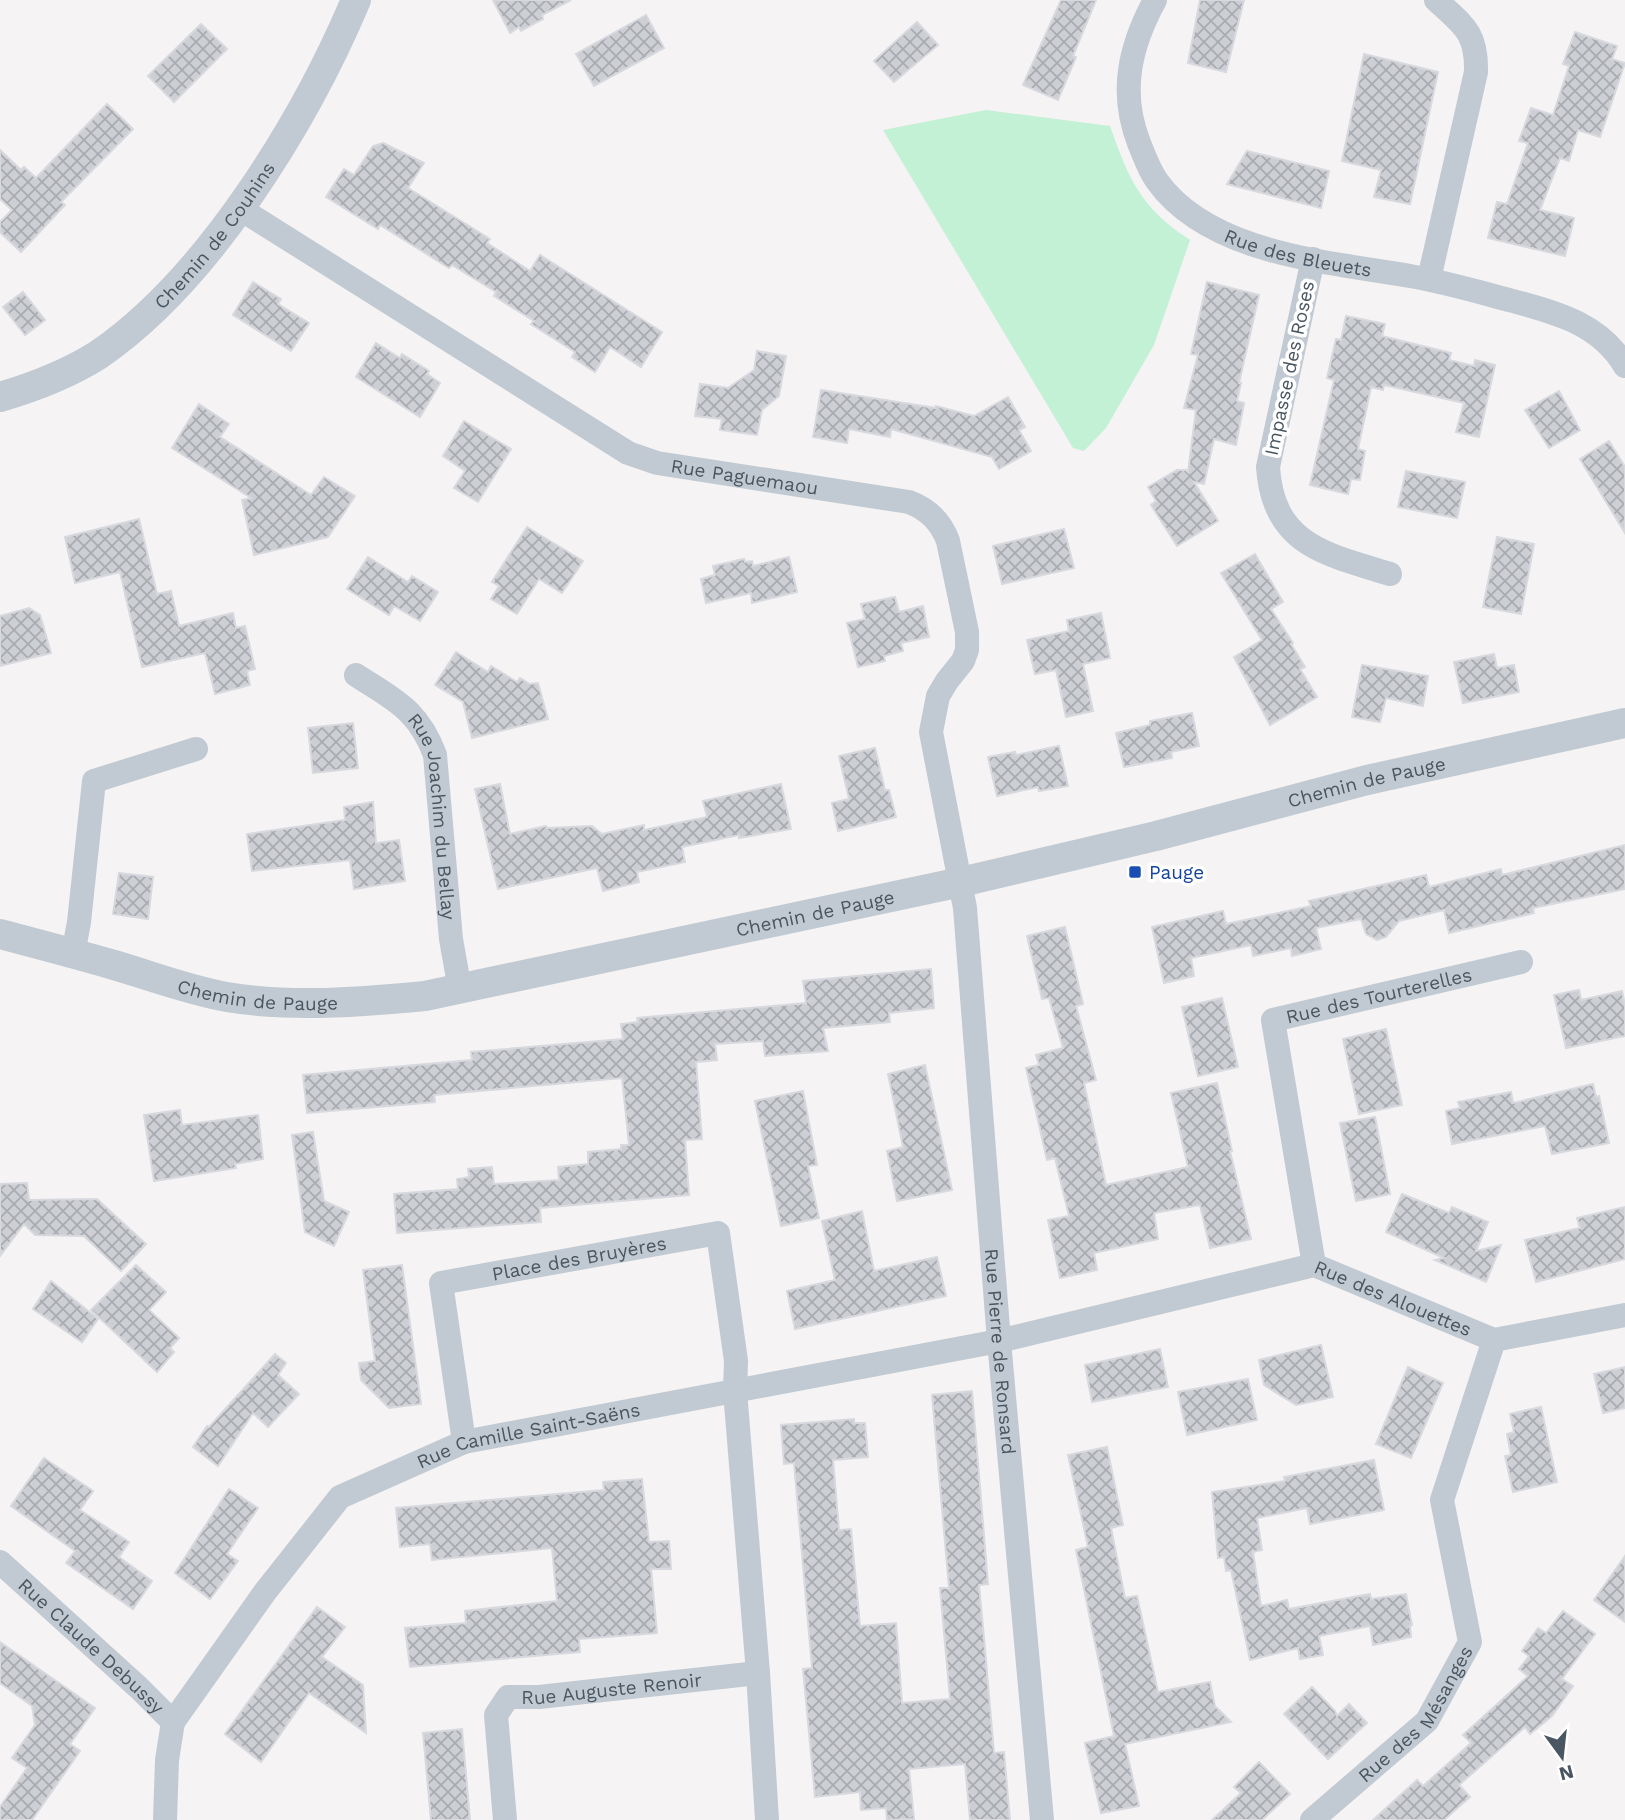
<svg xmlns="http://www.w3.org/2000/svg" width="1625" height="1820" viewBox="0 0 1625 1820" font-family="'Work Sans',sans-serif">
	<defs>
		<pattern id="building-cross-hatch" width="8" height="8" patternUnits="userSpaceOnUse" patternTransform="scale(1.75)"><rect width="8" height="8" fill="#cdcfd5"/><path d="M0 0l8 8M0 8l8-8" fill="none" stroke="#a8abb0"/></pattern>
	</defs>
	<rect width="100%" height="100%" fill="#f5f3f3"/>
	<!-- garden -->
	<path fill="#c3f1d5" d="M 986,110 L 1110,126 C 1129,180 1141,208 1190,240 L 1154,345 L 1106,428 L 1084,451 L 1073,448 L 883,130 Z"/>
	<!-- building -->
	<g fill="url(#building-cross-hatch)" stroke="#d7d9de" stroke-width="2">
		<path d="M 493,0 L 571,0 L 542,15 L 543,19 L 521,31 L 519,27 L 510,33 Z"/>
		<path d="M 1061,0 L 1096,0 L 1073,56 L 1076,57 L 1058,100 L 1023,85 Z"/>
		<path d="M 1200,0 L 1244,0 L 1226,72 L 1188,63 Z"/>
		<path d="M 646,15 L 664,48 L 594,86 L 576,54 Z"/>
		<path d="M 917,22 L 938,45 L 894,82 L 874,61 Z"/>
		<path d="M 201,24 L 227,49 L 174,102 L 148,76 Z"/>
		<path d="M 1575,32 L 1617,46 L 1612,59 L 1625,63 L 1600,137 L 1578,130 L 1569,161 L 1560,158 L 1540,210 L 1574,218 L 1565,256 L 1488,238 L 1497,202 L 1507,204 L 1528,143 L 1519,141 L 1531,108 L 1553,115 L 1569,66 L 1563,64 Z"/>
		<path d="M 1364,54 L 1438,72 L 1410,204 L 1374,197 L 1381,170 L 1342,161 Z"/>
		<path d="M 107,104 L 133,129 L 61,202 L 65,205 L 21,252 L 0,232 L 0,222 L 12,210 L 0,199 L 0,150 L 21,170 L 24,167 L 36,178 Z"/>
		<path d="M 383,143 L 424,163 L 408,188 L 490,239 L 487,243 L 530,271 L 540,255 L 662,332 L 641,367 L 610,347 L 595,372 L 572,357 L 575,352 L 531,324 L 534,321 L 494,296 L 496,292 L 452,265 L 449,268 L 380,225 L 378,229 L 326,197 L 344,169 L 354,175 L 373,146 Z"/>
		<path d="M 1247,151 L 1329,171 L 1321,208 L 1227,184 Z"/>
		<path d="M 253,282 L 281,299 L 278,304 L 309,323 L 291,351 L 233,315 Z"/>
		<path d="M 1207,282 L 1259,295 L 1239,383 L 1241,383 L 1237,401 L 1244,403 L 1236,445 L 1214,439 L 1204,484 L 1194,482 L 1218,521 L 1177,546 L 1151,505 L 1156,501 L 1148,487 L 1177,470 L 1186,470 L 1188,472 L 1196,410 L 1184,408 L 1198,355 L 1191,354 Z"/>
		<path d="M 23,292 L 45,320 L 25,335 L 3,307 Z"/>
		<path d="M 1346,316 L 1385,324 L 1382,336 L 1451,353 L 1449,360 L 1474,366 L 1475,360 L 1495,365 L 1479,437 L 1456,432 L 1464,403 L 1384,385 L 1383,390 L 1371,387 L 1358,449 L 1365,451 L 1360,480 L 1351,479 L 1348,494 L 1310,485 L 1334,380 L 1327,378 L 1336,339 L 1341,340 Z"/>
		<path d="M 376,343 L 400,358 L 402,354 L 429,371 L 427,374 L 440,383 L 420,417 L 356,377 Z"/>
		<path d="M 757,351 L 786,356 L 779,396 L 762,410 L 757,435 L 720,430 L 722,419 L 695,416 L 700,384 L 728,388 L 754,370 Z"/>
		<path d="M 821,390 L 936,408 L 936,406 L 974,416 L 1008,397 L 1025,427 L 1019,430 L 1031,451 L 999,469 L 992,457 L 891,429 L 890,437 L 849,429 L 847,443 L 813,437 Z"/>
		<path d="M 1559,391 L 1580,430 L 1549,448 L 1525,410 Z"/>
		<path d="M 199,404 L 229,424 L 220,437 L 311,495 L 324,477 L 355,496 L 328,537 L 254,555 L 242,500 L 251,498 L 172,448 Z"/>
		<path d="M 464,421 L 511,449 L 478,502 L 454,488 L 465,471 L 443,456 Z"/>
		<path d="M 1609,441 L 1625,467 L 1625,533 L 1580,459 Z"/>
		<path d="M 1406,471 L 1465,482 L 1457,518 L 1398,507 Z"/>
		<path d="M 139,519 L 157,594 L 171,591 L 179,626 L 233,613 L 236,628 L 245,626 L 255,669 L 247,671 L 250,685 L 215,694 L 205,653 L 142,667 L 120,572 L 75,583 L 65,537 Z"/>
		<path d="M 527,527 L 583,561 L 562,593 L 539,579 L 517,614 L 491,599 L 499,586 L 492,582 Z"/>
		<path d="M 1064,529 L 1074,568 L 1002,584 L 993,546 Z"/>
		<path d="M 1497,537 L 1534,544 L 1521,614 L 1483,607 Z"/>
		<path d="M 1255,554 L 1283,602 L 1271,609 L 1293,643 L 1291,644 L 1305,667 L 1300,669 L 1317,697 L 1270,725 L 1234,657 L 1262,640 L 1221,573 Z"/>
		<path d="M 368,557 L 408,582 L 412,576 L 438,592 L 420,621 L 394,606 L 389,615 L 347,589 Z"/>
		<path d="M 789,557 L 797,592 L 752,603 L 751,593 L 706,603 L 701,579 L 715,575 L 713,566 L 744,559 L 745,562 L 752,561 L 753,566 Z"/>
		<path d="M 895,597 L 899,612 L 923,606 L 929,637 L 901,643 L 903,651 L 884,656 L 885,661 L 858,667 L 847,623 L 865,619 L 861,604 Z"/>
		<path d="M 29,608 L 40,615 L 51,653 L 0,666 L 0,616 Z"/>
		<path d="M 1101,613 L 1110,658 L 1083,664 L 1093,711 L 1066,717 L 1056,670 L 1035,674 L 1027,640 L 1069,631 L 1067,620 Z"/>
		<path d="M 456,652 L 488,672 L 491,666 L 517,682 L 520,678 L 530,684 L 538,683 L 548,719 L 472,738 L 463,702 L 435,685 Z"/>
		<path d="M 1494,654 L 1497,668 L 1514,665 L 1519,692 L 1463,703 L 1454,662 Z"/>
		<path d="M 1362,665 L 1428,676 L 1423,706 L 1386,698 L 1380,722 L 1352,717 Z"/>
		<path d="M 1192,713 L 1199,746 L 1171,752 L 1172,758 L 1124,767 L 1116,733 L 1150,725 L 1150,721 Z"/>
		<path d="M 353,723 L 358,768 L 313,773 L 308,728 Z"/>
		<path d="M 1059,746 L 1068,786 L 1039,791 L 1038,787 L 997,796 L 988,757 L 1015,752 L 1016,755 Z"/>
		<path d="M 875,748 L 885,790 L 889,790 L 896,817 L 838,831 L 832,803 L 849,799 L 839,756 Z"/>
		<path d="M 500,784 L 510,834 L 546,826 L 547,828 L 592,826 L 602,834 L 644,825 L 644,830 L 707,817 L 703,801 L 781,784 L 791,829 L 739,838 L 739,835 L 682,847 L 685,862 L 637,872 L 639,882 L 603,891 L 597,868 L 498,889 L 475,789 Z"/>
		<path d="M 373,802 L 376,843 L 399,840 L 405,881 L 354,889 L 350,860 L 252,871 L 247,834 L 345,820 L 344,807 Z"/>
		<path d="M 1625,845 L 1625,889 L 1533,908 L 1534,913 L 1449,933 L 1444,910 L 1399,921 L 1386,937 L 1377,940 L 1366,934 L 1361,919 L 1316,928 L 1321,949 L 1292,956 L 1291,948 L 1253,956 L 1251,945 L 1191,958 L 1194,976 L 1164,983 L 1152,927 L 1223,911 L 1226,924 L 1311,906 L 1309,901 L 1426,875 L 1429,887 L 1501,869 L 1502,875 Z"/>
		<path d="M 119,873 L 153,877 L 148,919 L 113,914 Z"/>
		<path d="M 1065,927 L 1083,1004 L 1076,1006 L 1096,1080 L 1084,1083 L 1106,1185 L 1188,1167 L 1171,1093 L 1217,1083 L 1232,1151 L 1230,1151 L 1251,1239 L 1210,1248 L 1200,1205 L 1154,1213 L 1158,1239 L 1094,1253 L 1097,1270 L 1060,1278 L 1048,1220 L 1069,1216 L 1055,1158 L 1047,1160 L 1026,1068 L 1039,1065 L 1036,1055 L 1063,1048 L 1049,998 L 1042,999 L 1027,936 Z"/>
		<path d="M 931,969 L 934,1008 L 889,1013 L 890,1022 L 823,1028 L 828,1051 L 765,1056 L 763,1041 L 715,1044 L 717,1060 L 696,1062 L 702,1139 L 685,1140 L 689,1195 L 540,1208 L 541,1222 L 397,1233 L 394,1194 L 458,1189 L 457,1179 L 469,1177 L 468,1169 L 492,1167 L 494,1184 L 559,1180 L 558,1167 L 588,1164 L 588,1152 L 621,1149 L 621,1145 L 629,1145 L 622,1078 L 434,1095 L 435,1102 L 307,1113 L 303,1075 L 472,1060 L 471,1052 L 623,1039 L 621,1024 L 638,1022 L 637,1018 L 806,1003 L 803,981 Z"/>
		<path d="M 1579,990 L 1581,1000 L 1622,991 L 1625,1005 L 1625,1036 L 1566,1048 L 1554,995 Z"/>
		<path d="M 1222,998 L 1238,1067 L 1198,1076 L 1182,1007 Z"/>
		<path d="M 1386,1029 L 1402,1105 L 1359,1114 L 1343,1039 Z"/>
		<path d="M 925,1065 L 952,1190 L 897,1201 L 887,1151 L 903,1147 L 888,1074 Z"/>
		<path d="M 1593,1084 L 1596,1097 L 1599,1096 L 1609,1143 L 1552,1154 L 1545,1126 L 1452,1144 L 1446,1111 L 1460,1108 L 1458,1102 L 1511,1092 L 1513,1103 Z"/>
		<path d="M 803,1091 L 817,1165 L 808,1166 L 819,1218 L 781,1226 L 755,1101 Z"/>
		<path d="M 180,1110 L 182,1125 L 258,1115 L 263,1159 L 235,1164 L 236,1168 L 154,1181 L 144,1115 Z"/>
		<path d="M 1375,1117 L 1390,1194 L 1356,1201 L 1340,1123 Z"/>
		<path d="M 313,1132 L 324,1201 L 349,1212 L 334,1246 L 305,1232 L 292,1135 Z"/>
		<path d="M 27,1183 L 29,1200 L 97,1199 L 146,1244 L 121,1271 L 84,1236 L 35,1235 L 24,1224 L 0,1256 L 0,1184 Z"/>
		<path d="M 1402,1194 L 1449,1213 L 1452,1207 L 1488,1222 L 1476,1251 L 1501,1245 L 1486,1282 L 1435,1260 L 1444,1258 L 1386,1232 Z"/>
		<path d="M 1625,1207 L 1625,1259 L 1536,1282 L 1525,1240 L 1580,1228 L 1577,1218 Z"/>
		<path d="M 862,1211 L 874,1271 L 937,1257 L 946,1296 L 795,1329 L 787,1291 L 835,1280 L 822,1221 Z"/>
		<path d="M 136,1265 L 166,1292 L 149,1310 L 179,1338 L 170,1348 L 174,1352 L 157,1372 L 91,1310 Z"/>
		<path d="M 402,1265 L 421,1404 L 389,1408 L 361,1380 L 359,1363 L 375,1361 L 363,1270 Z"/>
		<path d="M 51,1281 L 98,1319 L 82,1342 L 33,1309 Z"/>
		<path d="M 1321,1345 L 1333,1397 L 1296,1405 L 1264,1385 L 1259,1360 Z"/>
		<path d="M 1160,1349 L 1168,1387 L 1092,1402 L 1085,1365 Z"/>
		<path d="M 275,1354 L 286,1363 L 278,1375 L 299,1394 L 268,1427 L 253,1413 L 218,1466 L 193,1447 L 207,1426 L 209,1427 Z"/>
		<path d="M 1408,1367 L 1443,1383 L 1411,1458 L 1376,1444 Z"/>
		<path d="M 1625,1367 L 1625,1408 L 1603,1413 L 1594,1374 Z"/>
		<path d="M 1248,1379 L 1257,1420 L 1187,1435 L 1178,1392 Z"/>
		<path d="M 972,1391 L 988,1584 L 979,1585 L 985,1649 L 994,1753 L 1004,1752 L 1010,1820 L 970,1820 L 965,1764 L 909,1769 L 914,1819 L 887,1820 L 886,1808 L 861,1810 L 860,1792 L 815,1797 L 803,1669 L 812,1668 L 794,1463 L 784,1464 L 781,1425 L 854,1419 L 854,1423 L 865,1423 L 868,1457 L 833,1460 L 839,1530 L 851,1529 L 860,1626 L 896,1623 L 902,1703 L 950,1699 L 940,1588 L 949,1588 L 932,1395 Z"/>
		<path d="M 1541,1407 L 1557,1482 L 1513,1492 L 1505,1456 L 1511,1455 L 1507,1434 L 1514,1432 L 1510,1414 Z"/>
		<path d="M 1107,1447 L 1123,1525 L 1111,1528 L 1125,1598 L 1137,1596 L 1158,1692 L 1210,1682 L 1215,1706 L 1231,1722 L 1125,1744 L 1139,1806 L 1101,1813 L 1085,1743 L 1114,1736 L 1076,1550 L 1088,1547 L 1068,1455 Z"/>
		<path d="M 44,1458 L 93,1491 L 80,1510 L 129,1542 L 119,1557 L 152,1581 L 133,1609 L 66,1563 L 75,1551 L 11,1506 Z"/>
		<path d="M 1374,1460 L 1384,1510 L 1310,1524 L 1307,1508 L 1257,1518 L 1262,1550 L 1253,1552 L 1261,1606 L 1287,1600 L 1289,1609 L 1370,1594 L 1371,1599 L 1406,1594 L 1412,1625 L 1410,1626 L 1411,1637 L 1373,1645 L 1370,1626 L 1319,1636 L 1323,1655 L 1300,1659 L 1298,1648 L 1250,1660 L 1231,1570 L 1226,1571 L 1224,1557 L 1218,1558 L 1212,1492 L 1285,1481 L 1284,1477 Z"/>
		<path d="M 642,1479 L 649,1542 L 669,1541 L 671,1569 L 651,1569 L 657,1633 L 579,1639 L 580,1652 L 410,1667 L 405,1628 L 466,1623 L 465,1611 L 557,1601 L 552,1548 L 432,1560 L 430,1544 L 400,1547 L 396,1508 L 604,1490 L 603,1482 Z"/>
		<path d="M 229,1489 L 258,1508 L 227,1554 L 238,1561 L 210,1599 L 175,1573 Z"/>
		<path d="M 1625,1556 L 1625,1622 L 1594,1600 Z"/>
		<path d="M 317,1607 L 345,1627 L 322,1657 L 363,1685 L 366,1733 L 309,1693 L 261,1762 L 225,1734 Z"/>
		<path d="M 1563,1611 L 1595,1634 L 1562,1679 L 1573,1686 L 1552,1716 L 1530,1734 L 1525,1727 L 1459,1785 L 1470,1797 L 1444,1820 L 1373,1820 L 1417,1780 L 1423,1786 L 1471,1743 L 1463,1735 L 1528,1676 L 1519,1669 L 1529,1656 L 1522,1651 L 1538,1628 L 1546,1633 Z"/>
		<path d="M 0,1642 L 95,1708 L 70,1744 L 80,1751 L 32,1820 L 0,1820 L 0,1807 L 27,1768 L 12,1758 L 35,1725 L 32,1706 L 0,1683 Z"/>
		<path d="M 1312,1687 L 1335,1711 L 1337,1716 L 1349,1704 L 1367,1723 L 1328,1759 L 1284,1714 Z"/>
		<path d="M 462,1729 L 470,1820 L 431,1820 L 423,1733 Z"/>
		<path d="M 1259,1762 L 1290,1794 L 1262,1820 L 1212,1820 L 1241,1793 L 1234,1787 Z"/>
	</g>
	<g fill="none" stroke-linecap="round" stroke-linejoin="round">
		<!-- minor -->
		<g stroke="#c1cad2" stroke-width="24">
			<path id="s1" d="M 1155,0 C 1130,46 1119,92 1139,143 C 1144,155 1149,170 1157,181 C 1209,254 1329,262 1410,276 C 1445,282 1479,292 1513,301 C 1557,313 1600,324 1625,366"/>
			<path id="s2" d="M 239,208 L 628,453 L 657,463 L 909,502 C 928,509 941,522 948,541 L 967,632 L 967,650 L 963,661 L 947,681 L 938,696 L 931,732 L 965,908 L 999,1341 L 1042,1820"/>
			<path d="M 1313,259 L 1268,467 C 1273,546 1327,554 1390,574"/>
			<path d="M 1429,279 L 1476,72 C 1477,32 1463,25 1436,0"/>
			<path id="s3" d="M 356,675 C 394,700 418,709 435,755 L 451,939 L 460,990"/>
			<path d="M 73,954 L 79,922 L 94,781 L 196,749"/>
			<path id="s4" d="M 1314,1265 L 1273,1020 L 1521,962"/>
			<path id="s5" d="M 464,1442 L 441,1283 L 718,1233 L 736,1361 L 735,1391 L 758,1673 L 767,1820"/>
			<path id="s6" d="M 0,1562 L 139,1688 L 173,1722 L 167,1760 L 165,1820"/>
			<path id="s7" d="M 173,1722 L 265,1592 L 340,1497 L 464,1442 L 999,1341 L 1314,1265 L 1494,1340 L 1625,1315"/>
			<path id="s8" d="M 505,1820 L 496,1715 L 508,1697 L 539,1697 L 758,1673"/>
			<path id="s9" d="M 1312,1820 L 1427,1721 L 1470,1642 L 1442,1500 L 1494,1340"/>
		</g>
		<!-- tertiary -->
		<g stroke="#c1cad2" stroke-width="30">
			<path id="s10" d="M 0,397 C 34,387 68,374 98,355 C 208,280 305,121 356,0"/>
			<path id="s11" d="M 0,934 C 38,944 76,954 114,965 C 152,976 188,990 227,997 C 293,1008 360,1002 425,996 L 961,882 L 1156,836 L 1367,780 L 1625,723"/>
		</g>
	</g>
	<!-- markers -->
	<rect fill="#1a4fb4" stroke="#fff" stroke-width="2.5" x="1128" y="865" width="14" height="14" rx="3.5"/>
	<g text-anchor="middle" stroke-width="7" stroke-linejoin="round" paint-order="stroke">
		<!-- street labels -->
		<g font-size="19" fill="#4a5661" stroke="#fff">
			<text dy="7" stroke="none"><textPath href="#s10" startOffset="275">Chemin de Couhins</textPath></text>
			<text dy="7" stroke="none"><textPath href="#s1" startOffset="354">Rue des Bleuets</textPath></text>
			<text transform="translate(1289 368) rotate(-78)" y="7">Impasse des Roses</text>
			<text dy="7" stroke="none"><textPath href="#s2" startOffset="579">Rue Paguemaou</textPath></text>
			<text dy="7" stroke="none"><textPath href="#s11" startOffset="1400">Chemin de Pauge</textPath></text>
			<text dy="7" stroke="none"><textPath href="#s3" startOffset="175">Rue Joachim du Bellay</textPath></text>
			<text dy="7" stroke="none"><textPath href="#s11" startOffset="833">Chemin de Pauge</textPath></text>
			<text dy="7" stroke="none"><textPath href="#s11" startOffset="266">Chemin de Pauge</textPath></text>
			<text dy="7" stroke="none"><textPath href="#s4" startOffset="357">Rue des Tourterelles</textPath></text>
			<text dy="7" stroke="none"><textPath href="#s5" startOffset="301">Place des Bruyères</textPath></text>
			<text dy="7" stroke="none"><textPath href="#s7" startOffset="1370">Rue des Alouettes</textPath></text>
			<text dy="7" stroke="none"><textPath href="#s2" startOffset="1629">Rue Pierre de Ronsard</textPath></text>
			<text dy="7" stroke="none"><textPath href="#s7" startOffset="480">Rue Camille Saint-Saëns</textPath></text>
			<text dy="7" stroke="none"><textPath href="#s6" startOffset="124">Rue Claude Debussy</textPath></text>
			<text dy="7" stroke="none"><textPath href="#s8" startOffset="231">Rue Auguste Renoir</textPath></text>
			<text dy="7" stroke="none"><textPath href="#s9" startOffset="150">Rue des Mésanges</textPath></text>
		</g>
		<!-- transit labels -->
		<g font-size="19" fill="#164399" stroke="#fff" text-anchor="start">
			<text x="1149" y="879">Pauge</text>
		</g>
	</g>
	<!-- north arrow -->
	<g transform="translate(1562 1757) rotate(165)" stroke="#ffffff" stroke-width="5" paint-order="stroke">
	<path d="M0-5L12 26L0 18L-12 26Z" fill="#4a5661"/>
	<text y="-10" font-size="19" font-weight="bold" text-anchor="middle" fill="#4a5661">N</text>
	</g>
</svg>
